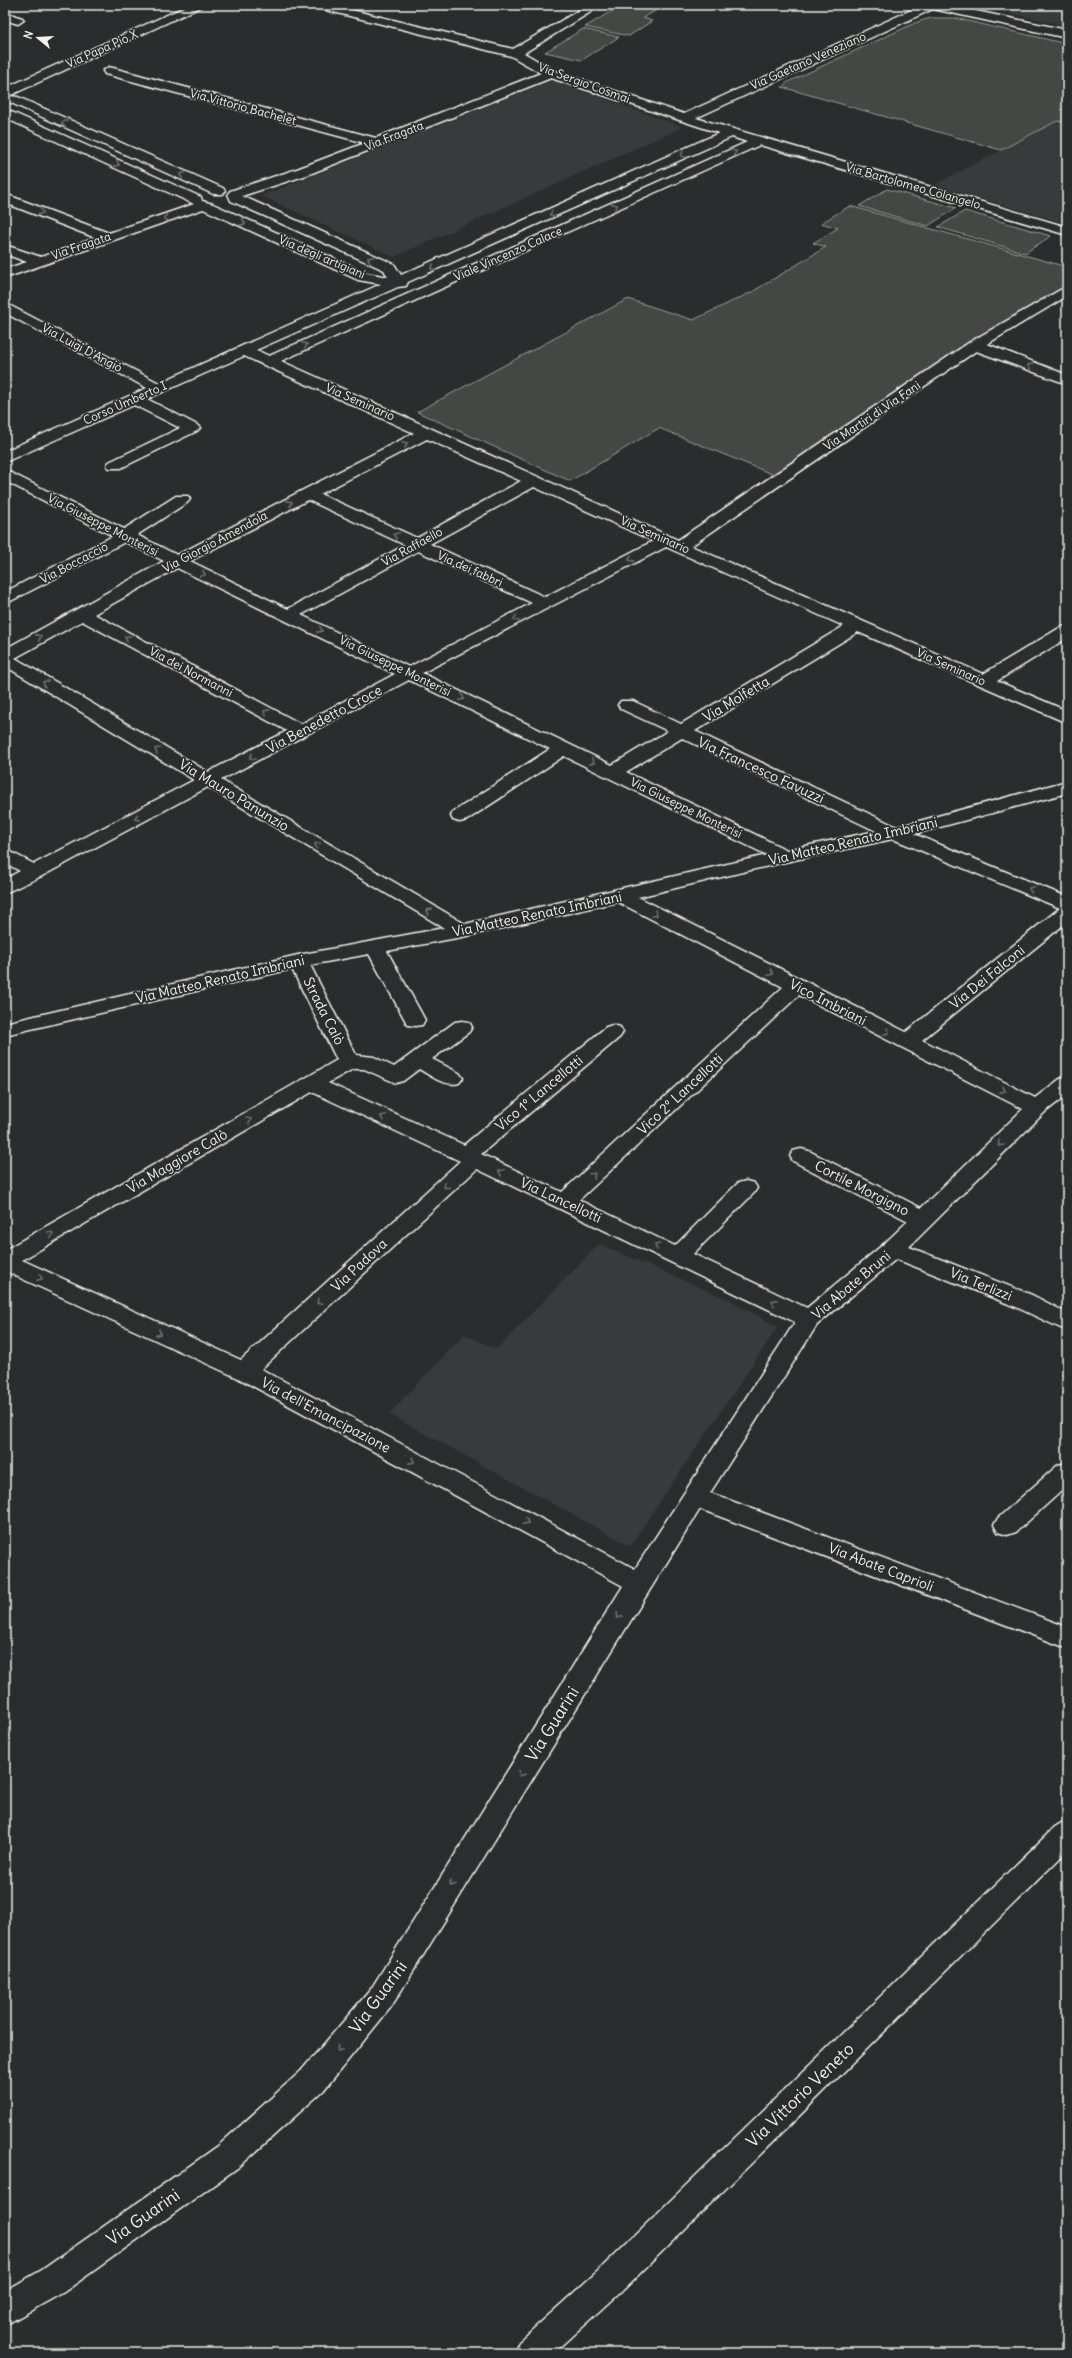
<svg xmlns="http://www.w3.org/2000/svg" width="1072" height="2358" viewBox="0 0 1072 2358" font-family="Delius,sans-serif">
	<rect width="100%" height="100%" fill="#2a2d2e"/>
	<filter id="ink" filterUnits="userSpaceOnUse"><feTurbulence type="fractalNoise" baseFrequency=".025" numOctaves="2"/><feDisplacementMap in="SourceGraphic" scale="8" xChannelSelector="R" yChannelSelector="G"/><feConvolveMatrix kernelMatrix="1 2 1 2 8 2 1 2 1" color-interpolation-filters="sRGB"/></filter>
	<g filter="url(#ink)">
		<!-- built -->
		<g fill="#373a3a">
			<path d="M 973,5 L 1067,5 L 1067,26 Z"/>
			<path d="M 553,80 L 683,127 L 394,257 L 261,196 Z"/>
			<path d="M 1057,121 L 1067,123 L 1067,224 L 934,185 Z"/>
			<path d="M 599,1244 L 730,1300 L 778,1327 L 630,1546 L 389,1414 L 464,1334 L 497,1349 Z"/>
		</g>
		<!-- green -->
		<g fill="#444645" stroke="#9c9c96">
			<path d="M 622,5 L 665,5 L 643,18 L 652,21 L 629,36 L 585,27 Z"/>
			<path d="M 931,18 L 955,18 L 1067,44 L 1067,123 L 1057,121 L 1001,150 L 782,87 L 788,82 L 917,22 Z"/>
			<path d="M 583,29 L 619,37 L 582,60 L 545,52 Z"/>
			<path d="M 887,189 L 956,208 L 928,226 L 859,206 Z"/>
			<path d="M 850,206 L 1067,267 L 1067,290 L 779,477 L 659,428 L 570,481 L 417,412 L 628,299 L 693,320 L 752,292 L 826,247 L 813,243 L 838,228 L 821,223 Z"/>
			<path d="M 965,211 L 1051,236 L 1025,253 L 938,227 Z"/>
		</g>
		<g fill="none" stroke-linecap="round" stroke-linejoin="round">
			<defs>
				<g id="minor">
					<path d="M 189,5 L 205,5 L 9,96 L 18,97 L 223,188 L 225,191 L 223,194 L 213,194 L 11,103 L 5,103 L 5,88 Z"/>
					<path d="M 311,5 L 331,5 L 513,49 L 588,5 L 602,5 L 524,53 L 555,71 L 684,114 L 922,5 L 947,5 L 1067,30 L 1067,38 L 933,9 L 696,118 L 1067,227 L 1067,235 L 760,145 L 281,361 L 678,540 L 970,342 L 1067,286 L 1067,296 L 987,344 L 1067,375 L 1067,384 L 976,351 L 691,546 L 983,674 L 1061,627 L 1067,626 L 1067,638 L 997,681 L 1067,711 L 1067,723 L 858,632 L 695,731 L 897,827 L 1067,781 L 1067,793 L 914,834 L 1067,897 L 1067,922 L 922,1040 L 1035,1098 L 1060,1079 L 1067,1077 L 1067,1095 L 1045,1112 L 909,1247 L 1032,1295 L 1067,1313 L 1067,1331 L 1016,1307 L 896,1259 L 817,1325 L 710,1493 L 1067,1627 L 1067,1648 L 700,1509 L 391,2007 L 323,2091 L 240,2166 L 64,2292 L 5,2325 L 5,2291 L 42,2270 L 218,2146 L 301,2071 L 371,1989 L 623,1586 L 236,1377 L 5,1271 L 5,1250 L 337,1060 L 292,969 L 5,1035 L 5,1023 L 298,955 L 444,928 L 208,787 L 42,876 L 5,893 L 5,879 L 20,871 L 5,863 L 5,849 L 34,864 L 194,780 L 5,666 L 5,649 L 164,561 L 125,542 L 5,604 L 5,592 L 113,536 L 5,481 L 5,470 L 124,529 L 176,496 L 188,496 L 190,499 L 188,502 L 137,535 L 177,555 L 414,433 L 244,356 L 147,399 L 197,425 L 200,428 L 197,431 L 121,468 L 109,468 L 107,465 L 109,462 L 180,428 L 134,405 L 5,462 L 5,451 L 147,388 L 5,313 L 5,303 L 159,383 L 381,284 L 358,280 L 203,209 L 5,278 L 5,269 L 27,262 L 5,254 L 5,245 L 41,257 L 96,238 L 5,203 L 5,194 L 109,233 L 194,204 L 5,118 L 5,109 L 201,197 L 202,201 L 213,204 L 366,273 L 388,277 L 384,270 L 231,201 L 228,194 L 230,191 L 297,169 L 365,143 L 105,74 L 103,71 L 109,67 L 376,138 L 541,73 L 511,56 L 313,7 ZM 551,78 L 719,133 L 401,275 L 394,264 L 242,196 L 307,175 ZM 732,137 L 747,142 L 269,356 L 256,350 L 398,287 L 406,286 L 408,282 ZM 427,439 L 521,481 L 417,538 L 320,494 ZM 534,487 L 653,541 L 545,597 L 430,544 ZM 308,500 L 405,545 L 288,609 L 190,561 ZM 666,547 L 844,626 L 681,724 L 633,701 L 621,701 L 618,705 L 621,709 L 668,731 L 612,765 L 422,673 ZM 418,551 L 532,603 L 409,667 L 301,615 ZM 177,568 L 395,674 L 301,724 L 94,614 ZM 82,621 L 287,731 L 208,772 L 15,658 ZM 409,680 L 550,749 L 453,812 L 451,816 L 453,820 L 460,822 L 467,820 L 564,756 L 767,855 L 465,924 L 221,780 ZM 682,738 L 876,831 L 787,850 L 626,772 ZM 893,839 L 1060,908 L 906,1032 L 638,897 L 785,862 ZM 618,902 L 783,987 L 562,1192 L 481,1154 L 620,1037 L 623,1032 L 620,1027 L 613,1025 L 606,1027 L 464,1145 L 328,1083 L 353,1069 L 364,1069 L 396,1083 L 403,1081 L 419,1069 C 431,1076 445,1087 459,1083 L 463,1078 L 459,1073 L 432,1059 L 469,1032 L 472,1027 L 469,1022 L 462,1021 L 455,1022 L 394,1067 L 374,1057 L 356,1055 L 310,965 L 369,954 L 405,1020 L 408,1025 L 415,1026 L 422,1025 L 425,1020 L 387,951 L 462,937 ZM 799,995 L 1023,1109 L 921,1208 L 809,1151 L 801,1149 L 793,1151 L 790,1156 L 793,1161 L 908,1221 L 885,1243 L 807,1308 L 693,1254 L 754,1193 L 757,1188 L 754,1183 L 746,1181 L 738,1183 L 675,1246 L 579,1200 ZM 312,1092 L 460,1161 L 241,1360 L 22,1260 ZM 477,1169 L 795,1322 L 635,1569 L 261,1369 Z"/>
					<path d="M 5,12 L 22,18 L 24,20 L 18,24 L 5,20 Z"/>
					<path d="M 1067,1463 L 1067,1486 L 1016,1532 L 1007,1535 L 998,1532 L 994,1525 L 998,1518 L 1058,1465 Z"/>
					<path d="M 1067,1821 L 1067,1851 L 620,2293 L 554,2353 L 514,2353 L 519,2342 L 598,2271 L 1057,1825 Z"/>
				</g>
			</defs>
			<!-- minor casing -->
			<use href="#minor" stroke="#f4f1e8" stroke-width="3"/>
			<!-- minor -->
			<use href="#minor" fill="#2a2d2e" fill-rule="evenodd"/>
		</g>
		<!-- one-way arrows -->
		<defs><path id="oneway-chevron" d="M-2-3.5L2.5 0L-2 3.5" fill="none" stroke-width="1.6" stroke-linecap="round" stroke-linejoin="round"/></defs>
		<g stroke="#71726f">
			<use href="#oneway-chevron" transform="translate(64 123) rotate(-156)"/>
			<use href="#oneway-chevron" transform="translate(734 152) rotate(-24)"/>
			<use href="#oneway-chevron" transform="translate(683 155) rotate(156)"/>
			<use href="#oneway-chevron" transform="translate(117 164) rotate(24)"/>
			<use href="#oneway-chevron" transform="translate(182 175) rotate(-156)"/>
			<use href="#oneway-chevron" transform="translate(615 206) rotate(-24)"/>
			<use href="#oneway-chevron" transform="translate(41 212) rotate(21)"/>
			<use href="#oneway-chevron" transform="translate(552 214) rotate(156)"/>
			<use href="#oneway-chevron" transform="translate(166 218) rotate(162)"/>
			<use href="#oneway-chevron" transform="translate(243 223) rotate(24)"/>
			<use href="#oneway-chevron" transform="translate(370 259) rotate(-156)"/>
			<use href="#oneway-chevron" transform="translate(433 268) rotate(156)"/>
			<use href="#oneway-chevron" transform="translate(305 345) rotate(-24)"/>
			<use href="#oneway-chevron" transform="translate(1030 366) rotate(-160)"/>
			<use href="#oneway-chevron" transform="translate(405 444) rotate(-27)"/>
			<use href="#oneway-chevron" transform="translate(290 503) rotate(-27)"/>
			<use href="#oneway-chevron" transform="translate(396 535) rotate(-155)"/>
			<use href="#oneway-chevron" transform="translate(631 559) rotate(152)"/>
			<use href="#oneway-chevron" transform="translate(203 574) rotate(25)"/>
			<use href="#oneway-chevron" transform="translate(516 619) rotate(153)"/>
			<use href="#oneway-chevron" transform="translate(320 630) rotate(26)"/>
			<use href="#oneway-chevron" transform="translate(39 637) rotate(-28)"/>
			<use href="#oneway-chevron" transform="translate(127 638) rotate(-152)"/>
			<use href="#oneway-chevron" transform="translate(45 683) rotate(-149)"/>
			<use href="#oneway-chevron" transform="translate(462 698) rotate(26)"/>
			<use href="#oneway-chevron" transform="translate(266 712) rotate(-152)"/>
			<use href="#oneway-chevron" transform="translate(157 750) rotate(-149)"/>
			<use href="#oneway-chevron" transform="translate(252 757) rotate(152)"/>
			<use href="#oneway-chevron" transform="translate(592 762) rotate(26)"/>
			<use href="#oneway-chevron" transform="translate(137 818) rotate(152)"/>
			<use href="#oneway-chevron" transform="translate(317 845) rotate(-149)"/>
			<use href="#oneway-chevron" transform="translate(1031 889) rotate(-157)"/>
			<use href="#oneway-chevron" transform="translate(429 911) rotate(-149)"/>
			<use href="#oneway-chevron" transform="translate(655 914) rotate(27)"/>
			<use href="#oneway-chevron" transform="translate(771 973) rotate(27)"/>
			<use href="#oneway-chevron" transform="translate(887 1032) rotate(27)"/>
			<use href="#oneway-chevron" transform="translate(1003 1090) rotate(26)"/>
			<use href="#oneway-chevron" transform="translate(383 1117) rotate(-155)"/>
			<use href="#oneway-chevron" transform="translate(249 1120) rotate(-30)"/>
			<use href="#oneway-chevron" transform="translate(1000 1144) rotate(135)"/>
			<use href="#oneway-chevron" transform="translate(501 1172) rotate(-155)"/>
			<use href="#oneway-chevron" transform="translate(593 1175) rotate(-43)"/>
			<use href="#oneway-chevron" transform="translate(446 1186) rotate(137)"/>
			<use href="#oneway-chevron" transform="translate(51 1234) rotate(-30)"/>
			<use href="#oneway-chevron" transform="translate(657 1246) rotate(-155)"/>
			<use href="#oneway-chevron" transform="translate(40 1278) rotate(25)"/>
			<use href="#oneway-chevron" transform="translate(319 1302) rotate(137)"/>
			<use href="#oneway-chevron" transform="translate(774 1302) rotate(-154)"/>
			<use href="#oneway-chevron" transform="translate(159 1333) rotate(25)"/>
			<use href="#oneway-chevron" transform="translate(412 1461) rotate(28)"/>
			<use href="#oneway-chevron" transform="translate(526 1522) rotate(28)"/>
			<use href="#oneway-chevron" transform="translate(619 1616) rotate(122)"/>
			<use href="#oneway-chevron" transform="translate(521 1774) rotate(122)"/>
			<use href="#oneway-chevron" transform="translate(452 1884) rotate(122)"/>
			<use href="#oneway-chevron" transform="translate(339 2049) rotate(130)"/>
		</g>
	</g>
	<g text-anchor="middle" stroke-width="3.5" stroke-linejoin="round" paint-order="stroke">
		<!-- far-street labels -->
		<g font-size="12" fill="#f4f1e8" stroke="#2a2d2e">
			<text transform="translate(102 49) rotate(-24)" y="4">Via Papa Pio X</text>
			<text transform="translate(808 61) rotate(-24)" y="4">Via Gaetano Veneziano</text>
			<text transform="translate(584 83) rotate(20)" y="4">Via Sergio Cosmai</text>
			<text transform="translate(243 107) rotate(15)" y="4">Via Vittorio Bachelet</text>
			<text transform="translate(394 136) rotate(-21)" y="4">Via Fragata</text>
			<text transform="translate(913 186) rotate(16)" y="4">Via Bartolomeo Colangelo</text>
			<text transform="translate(81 246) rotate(-19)" y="4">Via Fragata</text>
			<text transform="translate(508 254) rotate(-24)" y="4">Viale Vincenzo Calace</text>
			<text transform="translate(322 257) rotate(23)" y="4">Via degli artigiani</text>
			<text transform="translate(82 348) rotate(28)" y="4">Via Luigi D'Angiò</text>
			<text transform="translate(360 402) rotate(24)" y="4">Via Seminario</text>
			<text transform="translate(125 403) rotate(-24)" y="4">Corso Umberto I</text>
			<text transform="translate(872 416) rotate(-34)" y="4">Via Martiri di Via Fani</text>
			<text transform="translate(103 525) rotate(27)" y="4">Via Giuseppe Monterisi</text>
			<text transform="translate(655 535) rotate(24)" y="4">Via Seminario</text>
			<text transform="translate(215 542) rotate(-28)" y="4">Via Giorgio Amendola</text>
			<text transform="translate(412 547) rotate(-29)" y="4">Via Raffaello</text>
			<text transform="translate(74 563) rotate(-28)" y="4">Via Boccaccio</text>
			<text transform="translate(470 569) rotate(24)" y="4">Via dei fabbri</text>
			<text transform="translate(395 666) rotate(26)" y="4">Via Giuseppe Monterisi</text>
			<text transform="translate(951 667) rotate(24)" y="4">Via Seminario</text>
			<text transform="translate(191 672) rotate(28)" y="4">Via dei Normanni</text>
			<text transform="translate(686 808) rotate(26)" y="4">Via Giuseppe Monterisi</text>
		</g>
		<!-- street labels -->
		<g font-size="14" fill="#f4f1e8" stroke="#2a2d2e">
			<text transform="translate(736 699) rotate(-31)" y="5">Via Molfetta</text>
			<text transform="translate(324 719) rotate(-28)" y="5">Via Benedetto Croce</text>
			<text transform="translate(761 770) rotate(25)" y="5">Via Francesco Favuzzi</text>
			<text transform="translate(234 795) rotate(31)" y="5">Via Mauro Panunzio</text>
			<text transform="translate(853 841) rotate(-13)" y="5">Via Matteo Renato Imbriani</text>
			<text transform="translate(537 914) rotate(-12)" y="5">Via Matteo Renato Imbriani</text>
			<text transform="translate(987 977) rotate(-39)" y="5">Via Dei Falconi</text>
			<text transform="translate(220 979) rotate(-13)" y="5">Via Matteo Renato Imbriani</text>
			<text transform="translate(828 1002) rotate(27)" y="5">Vico Imbriani</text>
			<text transform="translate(324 1011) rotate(63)" y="5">Strada Calò</text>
			<text transform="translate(539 1093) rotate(-40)" y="5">Vico 1º Lancellotti</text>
			<text transform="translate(680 1094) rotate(-43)" y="5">Vico 2º Lancellotti</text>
			<text transform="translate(177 1161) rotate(-30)" y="5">Via Maggiore Calò</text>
			<text transform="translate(862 1188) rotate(27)" y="5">Cortile Morgigno</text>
			<text transform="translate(561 1200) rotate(25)" y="5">Via Lancellotti</text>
			<text transform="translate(359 1265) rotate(-43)" y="5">Via Padova</text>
			<text transform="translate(981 1284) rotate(22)" y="5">Via Terlizzi</text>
			<text transform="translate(851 1285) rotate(-40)" y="5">Via Abate Bruni</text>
			<text transform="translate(326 1415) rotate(28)" y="5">Via dell'Emancipazione</text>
			<text transform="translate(881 1567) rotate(21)" y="5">Via Abate Caprioli</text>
		</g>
		<!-- near-street labels -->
		<g font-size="17" fill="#f4f1e8" stroke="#2a2d2e">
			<text transform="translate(552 1724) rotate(-58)" y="6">Via Guarini</text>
			<text transform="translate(378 1997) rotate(-54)" y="6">Via Guarini</text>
			<text transform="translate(800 2095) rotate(-44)" y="6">Via Vittorio Veneto</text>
			<text transform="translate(143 2217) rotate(-35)" y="6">Via Guarini</text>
		</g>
	</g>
	<!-- margin -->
	<rect width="1072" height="2358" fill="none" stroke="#2a2d2e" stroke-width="20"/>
	<rect x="10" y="10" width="1052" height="2338" fill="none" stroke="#f4f1e8" stroke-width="1.5" filter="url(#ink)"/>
	<!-- north arrow -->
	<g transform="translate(38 38) rotate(288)" stroke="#2a2d2e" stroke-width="3" paint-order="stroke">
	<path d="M0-3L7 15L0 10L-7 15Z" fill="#f4f1e8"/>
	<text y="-6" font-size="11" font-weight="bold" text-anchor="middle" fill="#f4f1e8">N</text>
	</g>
</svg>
